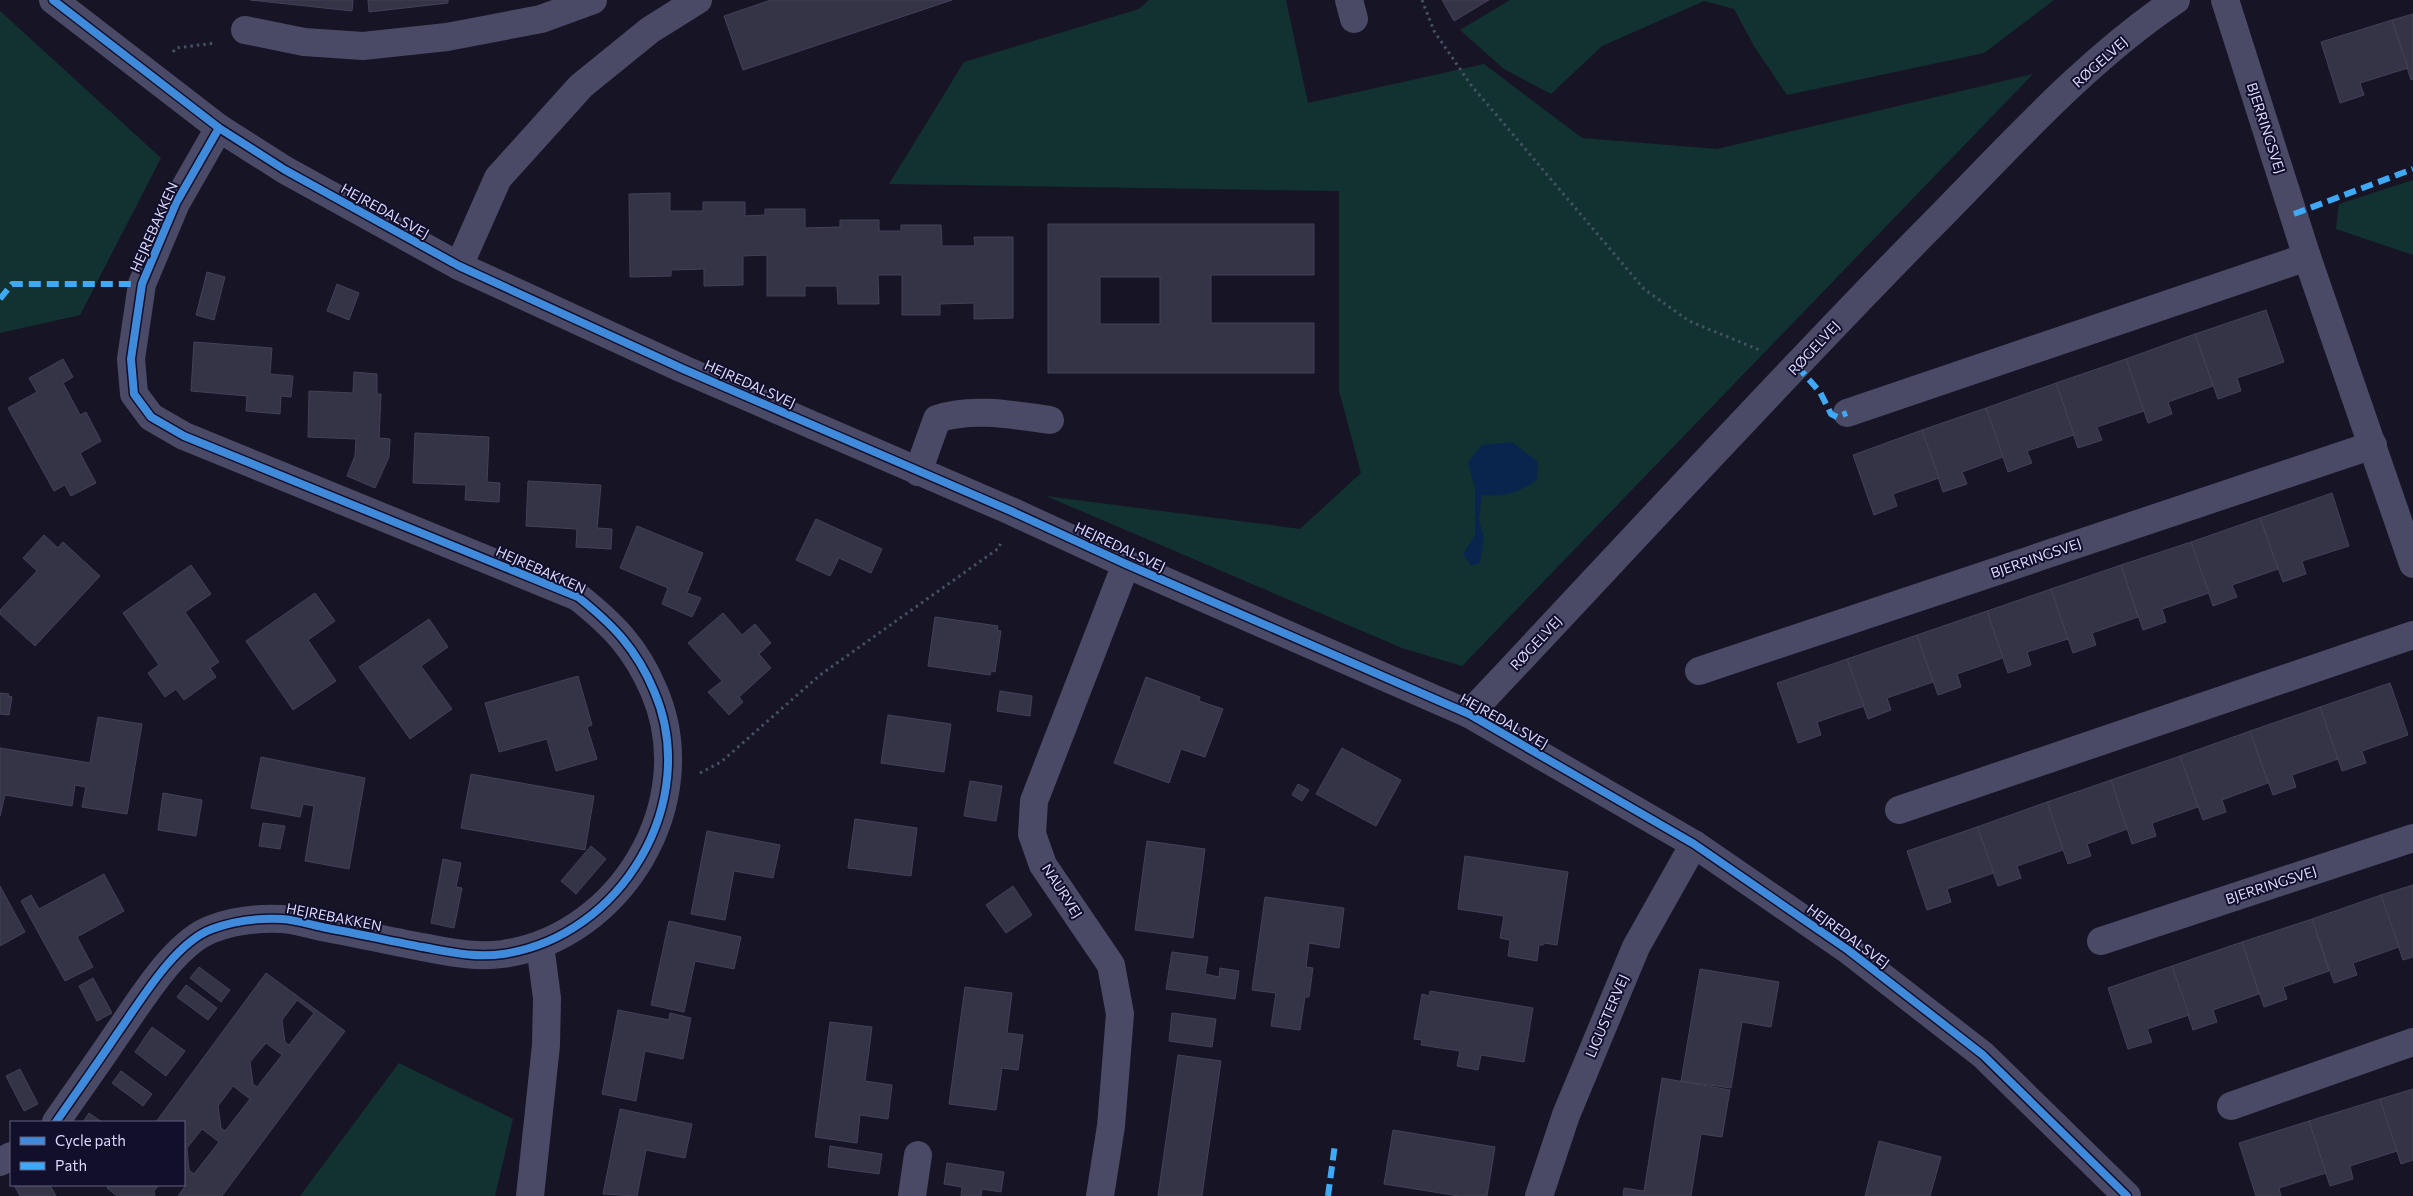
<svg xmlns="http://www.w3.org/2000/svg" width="2413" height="1196" viewBox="0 0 2413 1196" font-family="Commissioner,sans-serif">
	<rect width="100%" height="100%" fill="#171525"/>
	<!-- green -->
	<g fill="#123231">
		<path d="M 1149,0 L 1286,0 L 1308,103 L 1484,64 L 1582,138 L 1717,149 L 2033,74 L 1462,666 L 1402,648 L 1046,496 L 1300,529 L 1361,473 L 1339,391 L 1339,191 L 889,184 L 964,62 L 1139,9 Z"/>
		<path d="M 1510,0 L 2054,0 L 1984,53 L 1787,95 L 1754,46 L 1734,9 L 1704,1 L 1602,46 L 1551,94 L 1504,69 L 1460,30 Z"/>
		<path d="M 0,11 L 161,158 L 80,315 L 0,333 Z"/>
		<path d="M 2413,180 L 2413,255 L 2336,229 L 2339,204 Z"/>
		<path d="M 399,1063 L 513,1119 L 495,1196 L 300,1196 Z"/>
	</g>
	<!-- water -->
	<path fill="#09254d" d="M 1512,442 L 1538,462 L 1537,480 C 1518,493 1505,497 1482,495 L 1479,520 L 1484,538 L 1480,563 L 1471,566 L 1463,554 L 1475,535 L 1475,489 L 1468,462 L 1482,445 Z"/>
	<!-- building -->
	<g fill="#353346" stroke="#434058" fill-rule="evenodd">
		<path d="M 250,0 L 353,0 L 352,11 Z"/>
		<path d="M 368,0 L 448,0 L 448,3 L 369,12 Z"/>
		<path d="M 771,0 L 952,0 L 743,70 L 724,16 Z"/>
		<path d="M 1442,0 L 1489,0 L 1454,21 Z"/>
		<path d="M 2413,14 L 2413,79 L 2411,80 L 2392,20 Z"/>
		<path d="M 2392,20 L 2408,68 L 2360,83 L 2364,95 L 2340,103 L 2321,42 Z"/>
		<path d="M 670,193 L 670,211 L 703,211 L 703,202 L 745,202 L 745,216 L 765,215 L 765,209 L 805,209 L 805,228 L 840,227 L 840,220 L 879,220 L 879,231 L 901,231 L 901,225 L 941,225 L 942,246 L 975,246 L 974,237 L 1013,237 L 1013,318 L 974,319 L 974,303 L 940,304 L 940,315 L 902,315 L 902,275 L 878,275 L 879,304 L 838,304 L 837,286 L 805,286 L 805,296 L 767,296 L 767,255 L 743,256 L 743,285 L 704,286 L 704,269 L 671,270 L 671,276 L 630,277 L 629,194 Z"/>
		<path d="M 1048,224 L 1314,224 L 1314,275 L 1211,275 L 1211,323 L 1314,323 L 1314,373 L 1048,373 ZM 1100,277 L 1160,277 L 1160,324 L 1100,324 Z"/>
		<path d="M 207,272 L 225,277 L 214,320 L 196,315 Z"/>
		<path d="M 337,284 L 359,293 L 349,320 L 327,311 Z"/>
		<path d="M 2266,310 L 2284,362 L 2237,378 L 2241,391 L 2218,399 L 2195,334 Z"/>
		<path d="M 2195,334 L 2213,386 L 2168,402 L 2172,414 L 2148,423 L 2126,359 Z"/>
		<path d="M 194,342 L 272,348 L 270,374 L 293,376 L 291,397 L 281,396 L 280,414 L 246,411 L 247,396 L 191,391 Z"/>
		<path d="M 63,359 L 73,377 L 63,383 L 80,415 L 86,412 L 101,441 L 80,453 L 96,483 L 71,496 L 65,485 L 54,491 L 8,408 L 37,392 L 29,378 Z"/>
		<path d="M 2126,359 L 2144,411 L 2097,427 L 2102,440 L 2078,448 L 2056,383 Z"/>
		<path d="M 354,372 L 377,374 L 377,394 L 381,394 L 379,438 L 390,439 L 389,457 L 375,488 L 347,476 L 355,456 L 356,439 L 308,437 L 309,391 L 353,393 Z"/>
		<path d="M 2056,383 L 2074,435 L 2027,451 L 2032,463 L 2008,472 L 1986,408 Z"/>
		<path d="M 1986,408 L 2003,457 L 1962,472 L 1967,484 L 1943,492 L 1922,430 Z"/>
		<path d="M 1922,430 L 1939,478 L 1893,494 L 1897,506 L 1874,515 L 1853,455 Z"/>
		<path d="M 415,433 L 489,437 L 487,482 L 500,483 L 499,502 L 465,500 L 466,485 L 413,483 Z"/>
		<path d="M 528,481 L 601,485 L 597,528 L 612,529 L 611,549 L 576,547 L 577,529 L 526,526 Z"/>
		<path d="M 2332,493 L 2349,546 L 2302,561 L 2306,574 L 2283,582 L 2260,518 Z"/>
		<path d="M 2260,518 L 2278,569 L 2232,585 L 2237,597 L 2213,606 L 2191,542 Z"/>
		<path d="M 816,519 L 882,549 L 871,573 L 839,558 L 830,576 L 796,560 Z"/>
		<path d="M 637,526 L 703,553 L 687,593 L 701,598 L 692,617 L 662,604 L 668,588 L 620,568 Z"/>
		<path d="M 44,535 L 58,548 L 63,542 L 100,576 L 35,646 L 0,614 L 0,610 L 37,571 L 23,558 Z"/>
		<path d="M 2191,542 L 2209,593 L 2162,609 L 2166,622 L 2143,630 L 2121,565 Z"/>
		<path d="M 191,565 L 211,594 L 185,612 L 219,662 L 210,668 L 216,677 L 184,700 L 176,689 L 165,697 L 148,673 L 159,665 L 123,613 Z"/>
		<path d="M 2121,565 L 2138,617 L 2092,633 L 2096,645 L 2073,653 L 2051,589 Z"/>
		<path d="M 2051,589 L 2068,639 L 2027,652 L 2031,665 L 2008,673 L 1987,611 Z"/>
		<path d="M 315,593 L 335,621 L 308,640 L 336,681 L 293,710 L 246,641 Z"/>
		<path d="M 1987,611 L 2003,658 L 1957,674 L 1961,687 L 1938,695 L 1917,635 Z"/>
		<path d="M 723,613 L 742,635 L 755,624 L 771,643 L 759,654 L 771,668 L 739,697 L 743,702 L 729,715 L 708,692 L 722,681 L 688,643 Z"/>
		<path d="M 935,617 L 998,626 L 997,630 L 1001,631 L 995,672 L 991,671 L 990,675 L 928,666 Z"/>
		<path d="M 429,619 L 448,647 L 421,666 L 452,709 L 410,739 L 359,667 Z"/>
		<path d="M 1917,635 L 1933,682 L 1887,698 L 1891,710 L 1868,719 L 1847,659 Z"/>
		<path d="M 1847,659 L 1864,706 L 1817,722 L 1821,735 L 1798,743 L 1777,683 Z"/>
		<path d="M 578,676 L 592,725 L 587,727 L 597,759 L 556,771 L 547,739 L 499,752 L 485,703 Z"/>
		<path d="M 1146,677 L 1200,697 L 1199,701 L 1223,709 L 1205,757 L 1181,749 L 1169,783 L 1114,763 Z"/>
		<path d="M 2390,683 L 2408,735 L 2362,751 L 2366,763 L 2342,771 L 2320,707 Z"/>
		<path d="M 1000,691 L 1032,696 L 1030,716 L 997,711 Z"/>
		<path d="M 0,693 L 9,694 L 8,696 L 12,697 L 9,715 L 0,714 Z"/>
		<path d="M 2320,707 L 2338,759 L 2292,775 L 2296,787 L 2273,795 L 2250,731 Z"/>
		<path d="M 888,715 L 951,724 L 944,772 L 881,763 Z"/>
		<path d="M 98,717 L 142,724 L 127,814 L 82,807 L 86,787 L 75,785 L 72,806 L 5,795 L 0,816 L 0,748 L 90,763 Z"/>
		<path d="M 2250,731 L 2268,783 L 2222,800 L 2226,812 L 2203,820 L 2180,756 Z"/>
		<path d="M 1342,748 L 1401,780 L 1376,826 L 1316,794 Z"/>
		<path d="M 2180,756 L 2198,807 L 2152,823 L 2156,836 L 2132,844 L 2111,780 Z"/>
		<path d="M 261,757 L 365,778 L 349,869 L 305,861 L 314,806 L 303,804 L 300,817 L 251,808 Z"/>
		<path d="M 471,774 L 594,796 L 585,850 L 461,828 Z"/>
		<path d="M 2111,780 L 2127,829 L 2087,844 L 2091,856 L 2068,864 L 2047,802 Z"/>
		<path d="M 970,781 L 1002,786 L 996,821 L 964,816 Z"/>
		<path d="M 1298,784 L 1309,790 L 1302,801 L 1292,795 Z"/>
		<path d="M 163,793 L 202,800 L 196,836 L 158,830 Z"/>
		<path d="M 2047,802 L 2063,850 L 2017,866 L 2021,878 L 1998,886 L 1977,827 Z"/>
		<path d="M 855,819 L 917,828 L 911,876 L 848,868 Z"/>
		<path d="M 263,823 L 285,826 L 280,849 L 259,846 Z"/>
		<path d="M 1977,827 L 1994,873 L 1947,889 L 1951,902 L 1927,910 L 1907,851 Z"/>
		<path d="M 707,831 L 780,845 L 773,878 L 734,871 L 725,920 L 691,914 Z"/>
		<path d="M 1147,841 L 1205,849 L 1193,938 L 1135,930 Z"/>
		<path d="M 591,846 L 606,859 L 576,894 L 561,881 Z"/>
		<path d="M 1465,856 L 1568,872 L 1557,945 L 1544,943 L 1543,945 L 1539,945 L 1537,961 L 1508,956 L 1510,940 L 1500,938 L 1504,916 L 1458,909 Z"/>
		<path d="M 443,859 L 461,863 L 456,887 L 462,888 L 454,928 L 431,923 Z"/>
		<path d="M 104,874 L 124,911 L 77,937 L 93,967 L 65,981 L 21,901 L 31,895 L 39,909 Z"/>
		<path d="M 2413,885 L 2413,957 L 2403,960 L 2381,895 Z"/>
		<path d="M 0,886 L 25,932 L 0,946 Z"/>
		<path d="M 1013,886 L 1032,915 L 1006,933 L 986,905 Z"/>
		<path d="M 2381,895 L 2399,947 L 2353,963 L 2357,975 L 2334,983 L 2312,919 Z"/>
		<path d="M 1265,897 L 1344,908 L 1339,948 L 1309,943 L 1306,967 L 1313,968 L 1309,997 L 1305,997 L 1300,1030 L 1271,1026 L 1276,993 L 1252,990 Z"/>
		<path d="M 2312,919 L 2329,971 L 2283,987 L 2287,999 L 2264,1007 L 2242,942 Z"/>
		<path d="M 669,921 L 741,937 L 734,969 L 695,961 L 684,1012 L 651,1005 Z"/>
		<path d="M 2242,942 L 2259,994 L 2213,1010 L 2217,1022 L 2193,1030 L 2172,966 Z"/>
		<path d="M 1172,952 L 1208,957 L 1205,974 L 1219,977 L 1220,968 L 1239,971 L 1235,999 L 1166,989 Z"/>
		<path d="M 2172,966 L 2189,1015 L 2147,1029 L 2152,1042 L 2128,1049 L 2108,988 Z"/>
		<path d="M 199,967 L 230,990 L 221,1002 L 190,978 Z"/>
		<path d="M 1700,969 L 1779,982 L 1771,1027 L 1742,1022 L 1731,1088 L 1681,1081 Z"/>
		<path d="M 266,973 L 345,1031 L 222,1196 L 178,1196 L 186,1185 L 184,1183 L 184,1122 L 156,1122 ZM 297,1000 L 314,1013 L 289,1045 L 285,1042 L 282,1020 ZM 266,1043 L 282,1055 L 257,1087 L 253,1084 L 250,1062 ZM 233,1086 L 250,1099 L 225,1131 L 221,1128 L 218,1106 ZM 202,1129 L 219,1142 L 194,1174 L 189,1170 L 187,1148 Z"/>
		<path d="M 93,978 L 112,1013 L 97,1021 L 79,986 Z"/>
		<path d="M 186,985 L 217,1008 L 208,1020 L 177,997 Z"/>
		<path d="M 965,987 L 1012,993 L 1007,1033 L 1023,1035 L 1018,1070 L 1002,1068 L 996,1110 L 949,1104 Z"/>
		<path d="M 1430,991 L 1533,1008 L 1524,1062 L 1481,1055 L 1478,1070 L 1457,1066 L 1460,1051 L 1421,1045 L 1422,1040 L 1414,1039 L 1422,994 L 1429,996 Z"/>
		<path d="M 618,1010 L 669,1020 L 670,1013 L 691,1018 L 683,1059 L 645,1051 L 636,1101 L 602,1094 Z"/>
		<path d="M 1172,1013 L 1216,1019 L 1212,1047 L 1169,1041 Z"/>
		<path d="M 830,1022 L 872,1027 L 865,1081 L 892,1085 L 888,1119 L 860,1115 L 857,1143 L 815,1137 Z"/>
		<path d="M 152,1027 L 185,1051 L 166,1076 L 135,1052 Z"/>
		<path d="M 1178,1055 L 1221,1061 L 1202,1196 L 1158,1196 Z"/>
		<path d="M 20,1069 L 38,1104 L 24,1111 L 6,1076 Z"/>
		<path d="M 121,1071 L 152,1094 L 143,1106 L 112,1083 Z"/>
		<path d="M 1662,1078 L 1730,1090 L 1722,1137 L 1701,1134 L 1691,1196 L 1623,1196 L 1624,1188 L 1644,1191 Z"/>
		<path d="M 2413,1089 L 2413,1160 L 2401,1164 L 2380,1099 Z"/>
		<path d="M 2380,1099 L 2397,1151 L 2350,1166 L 2353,1179 L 2330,1186 L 2309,1121 Z"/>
		<path d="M 620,1109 L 692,1124 L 685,1158 L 646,1150 L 637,1196 L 603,1194 Z"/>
		<path d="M 89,1113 L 102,1122 L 83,1122 Z"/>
		<path d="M 2309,1121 L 2326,1173 L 2279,1188 L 2281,1196 L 2256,1196 L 2239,1143 Z"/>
		<path d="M 1393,1130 L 1495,1147 L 1487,1196 L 1459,1196 L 1384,1184 Z"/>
		<path d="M 1879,1141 L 1941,1157 L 1930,1196 L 1865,1196 Z"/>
		<path d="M 830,1146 L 882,1154 L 879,1174 L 828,1167 Z"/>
		<path d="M 947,1163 L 1004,1172 L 1001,1192 L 982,1189 L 981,1196 L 961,1196 L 962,1187 L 944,1184 Z"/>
		<path d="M 14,1185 L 50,1185 L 56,1196 L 20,1196 Z"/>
		<path d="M 109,1185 L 159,1185 L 154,1191 L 155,1196 L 117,1196 L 107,1188 Z"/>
	</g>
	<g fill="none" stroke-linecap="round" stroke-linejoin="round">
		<!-- path -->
		<g stroke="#425262" stroke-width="3" stroke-dasharray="2.5 4" stroke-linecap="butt">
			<path d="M 1422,0 L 1434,31 L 1471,85 L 1644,289 L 1689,321 L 1762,351"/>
			<path d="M 173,52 L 176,48 L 215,43"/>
			<path d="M 700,773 L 721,762 L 820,675 L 999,548 L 1001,542"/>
		</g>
		<!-- minor -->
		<g stroke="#4a4a66" stroke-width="28">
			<path d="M 53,0 L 219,128 L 285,170 L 459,266 L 683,369 L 1011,511 L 1126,564 L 1469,714 L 1694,844 L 1848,950 L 1983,1055 L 2127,1196"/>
			<path d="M 1349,0 L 1354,19"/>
			<path d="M 2225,0 L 2307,257 L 2413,564"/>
			<path d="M 245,30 L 304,42 L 363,46 L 447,37 L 541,19 L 593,0"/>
			<path d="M 459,266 L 498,178 L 581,86 L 650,30 L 698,0"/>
			<path d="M 1847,413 L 2307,257"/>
			<path d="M 918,472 L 937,419 C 972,407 1014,415 1050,420"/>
			<path d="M 1699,671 L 2373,445"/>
			<path d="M 1469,714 C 1620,554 1769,391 1924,233 C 2004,153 2081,64 2176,0"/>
			<path d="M 1899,810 L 2413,635"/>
			<path d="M 2101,941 L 2413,838"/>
			<path d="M 2231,1106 L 2413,1042"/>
			<path d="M 56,1122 C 76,1093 97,1064 117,1034 C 140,1002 174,943 212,929 C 233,921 259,918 282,919 C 297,920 312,925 327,928 C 359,934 391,941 422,947 C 450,952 475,958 503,954 C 621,937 702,802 654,691 C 636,648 613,625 578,597 L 184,436 L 151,417 L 134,394 L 131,359 L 142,284 L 176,203 L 219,128"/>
			<path d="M 0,1162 L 11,1156"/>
			<path d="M 530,1196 L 546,1045 L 547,998 L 540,945"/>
			<path d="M 912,1196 L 918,1155"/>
			<path d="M 1100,1196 L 1111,1126 L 1120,1014 L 1111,965 L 1043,865 L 1032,834 L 1034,801 L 1126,564"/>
			<path d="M 1539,1196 L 1566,1115 L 1636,947 L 1694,844"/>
		</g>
		<!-- quiet -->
		<g stroke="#3fa9f5" stroke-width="6" stroke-dasharray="12 6" stroke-linecap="butt">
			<path d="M 2294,214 L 2413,169"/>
			<path d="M 0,299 L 12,284 L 142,284"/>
			<path d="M 1797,366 L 1820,392 L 1831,414 L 1837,417 L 1847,413"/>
			<path d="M 1328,1196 L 1335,1144"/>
		</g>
		<defs>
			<g id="cycleway">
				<path d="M 53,0 L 219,128 L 285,170 L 459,266 L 683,369 L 1011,511 L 1126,564 L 1469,714 L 1694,844 L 1848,950 L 1983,1055 L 2127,1196"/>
				<path d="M 56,1122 C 76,1093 97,1064 117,1034 C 140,1002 174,943 212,929 C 233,921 259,918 282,919 C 297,920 312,925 327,928 C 359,934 391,941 422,947 C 450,952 475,958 503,954 C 621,937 702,802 654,691 C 636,648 613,625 578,597 L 184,436 L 151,417 L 134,394 L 131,359 L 142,284 L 176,203 L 219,128"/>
			</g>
		</defs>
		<!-- cycleway casing -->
		<use href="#cycleway" stroke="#120f2b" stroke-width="11"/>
		<!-- cycleway -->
		<use href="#cycleway" stroke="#408adc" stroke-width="8"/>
	</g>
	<g text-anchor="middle" stroke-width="4" stroke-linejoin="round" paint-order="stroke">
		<!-- street labels -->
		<g font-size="14" fill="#dbd9ff" stroke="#120f2b">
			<text transform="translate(2100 62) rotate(-42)" y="5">RØGELVEJ</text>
			<text transform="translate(2266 128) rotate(72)" y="5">BJERRINGSVEJ</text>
			<text transform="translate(385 211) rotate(29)" y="5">HEJREDALSVEJ</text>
			<text transform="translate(154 227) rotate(-66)" y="5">HEJREBAKKEN</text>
			<text transform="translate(1814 348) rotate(-47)" y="5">RØGELVEJ</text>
			<text transform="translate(750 384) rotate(24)" y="5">HEJREDALSVEJ</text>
			<text transform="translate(1120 547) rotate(25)" y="5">HEJREDALSVEJ</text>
			<text transform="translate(2036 558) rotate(-19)" y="5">BJERRINGSVEJ</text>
			<text transform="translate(541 570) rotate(24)" y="5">HEJREBAKKEN</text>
			<text transform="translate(1536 643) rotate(-47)" y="5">RØGELVEJ</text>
			<text transform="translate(1504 721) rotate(29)" y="5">HEJREDALSVEJ</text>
			<text transform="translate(2271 885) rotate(-18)" y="5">BJERRINGSVEJ</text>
			<text transform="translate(1062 891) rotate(57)" y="5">NAURVEJ</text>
			<text transform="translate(334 917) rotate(11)" y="5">HEJREBAKKEN</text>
			<text transform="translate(1848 936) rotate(36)" y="5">HEJREDALSVEJ</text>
			<text transform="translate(1607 1016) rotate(-67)" y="5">LIGUSTERVEJ</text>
		</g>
	</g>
	<!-- legend -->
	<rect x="10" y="1121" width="175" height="65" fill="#120f2b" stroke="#626080"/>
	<rect x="20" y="1137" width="25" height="8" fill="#408adc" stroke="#626080"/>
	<text x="55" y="1146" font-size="15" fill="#dbd9ff">Cycle path</text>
	<rect x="20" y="1162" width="25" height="8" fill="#3fa9f5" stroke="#626080"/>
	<text x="55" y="1171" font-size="15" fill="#dbd9ff">Path</text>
</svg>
